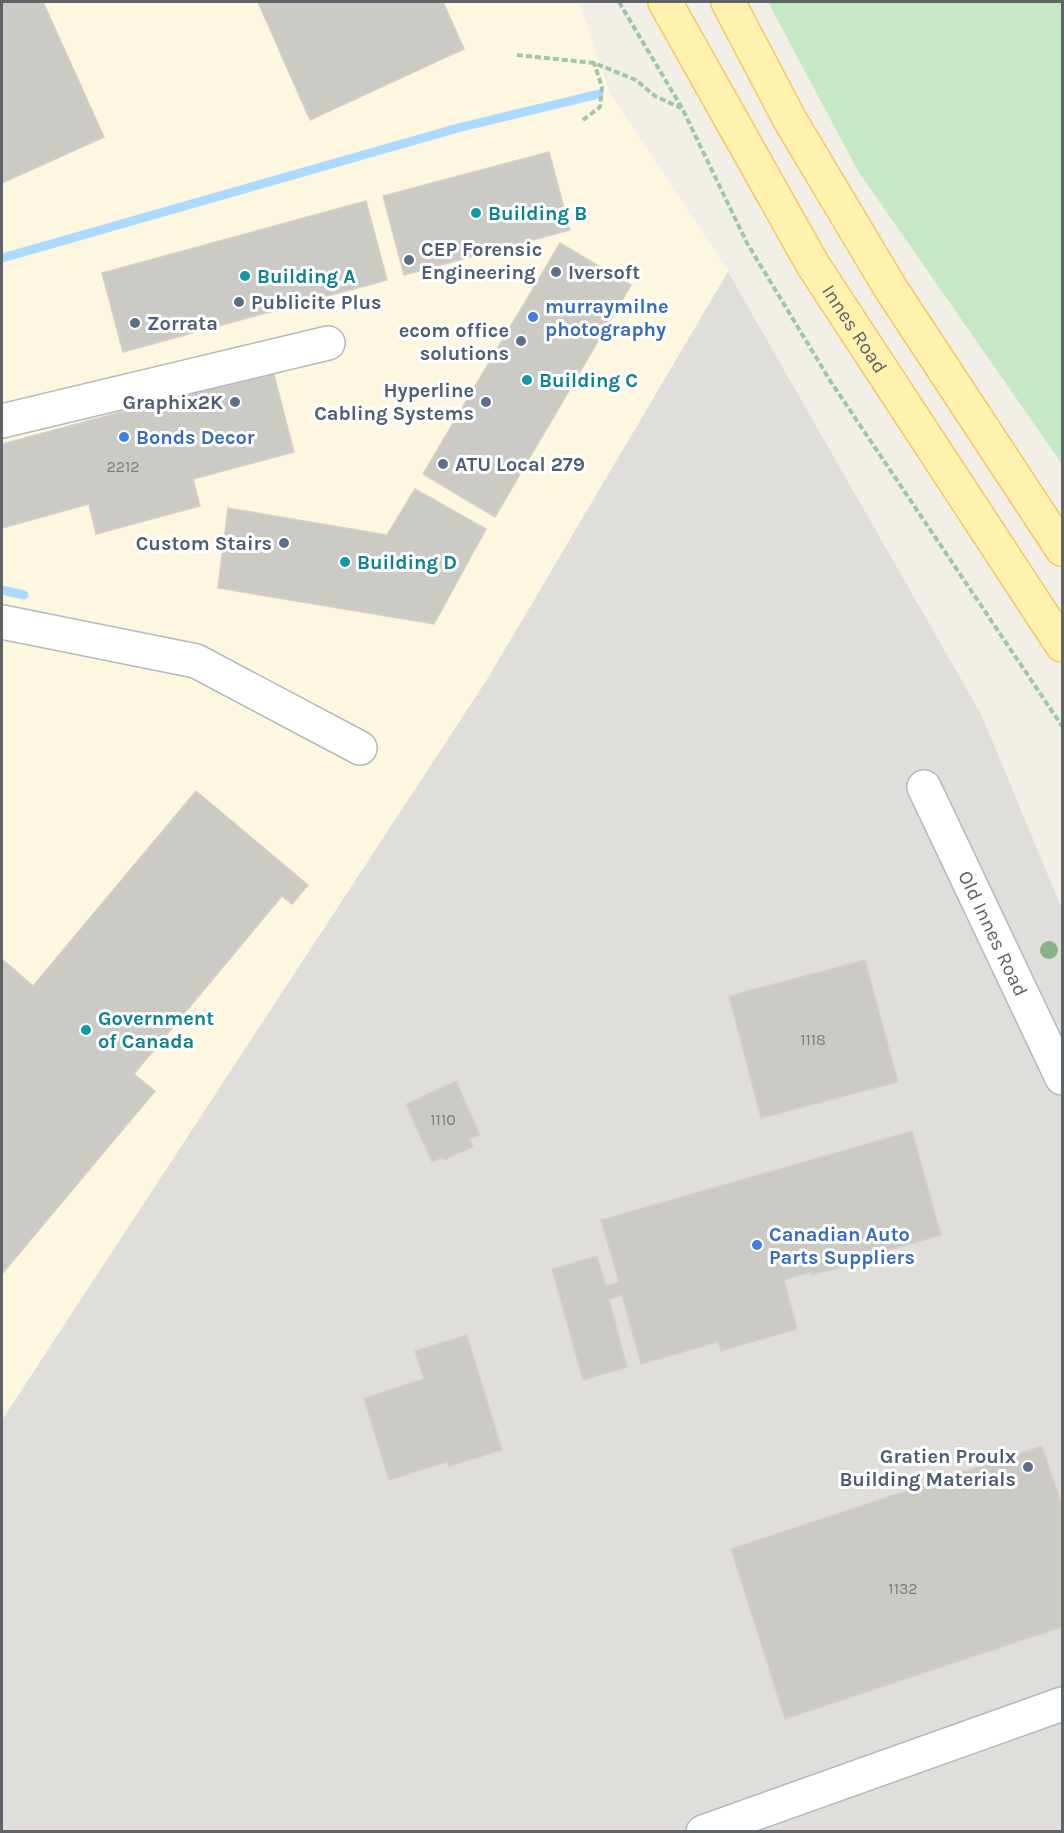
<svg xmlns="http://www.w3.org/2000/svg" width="1064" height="1833" viewBox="0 0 1064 1833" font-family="Karla,sans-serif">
	<rect width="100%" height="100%" fill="#f1efe8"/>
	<!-- commercial -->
	<path fill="#fef7e0" d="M 2,2 L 579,2 L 610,94 L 728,272 L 488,678 L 2,1420 Z"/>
	<!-- industrial -->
	<path fill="#e0deda" d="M 728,272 L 982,716 L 1062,909 L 1062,1831 L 2,1832 L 2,1420 L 488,678 Z"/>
	<!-- green -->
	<path fill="#c5e8c5" d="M 768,2 L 1062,2 L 1062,464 L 858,171 Z"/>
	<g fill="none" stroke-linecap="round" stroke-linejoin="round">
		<!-- stream -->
		<g stroke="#aadaff" stroke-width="9">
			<path d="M 2,258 L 458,128 L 599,94"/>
			<path d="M 2,590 L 24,595"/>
		</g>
	</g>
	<!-- building -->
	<g fill="#cccac5" stroke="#d6d1c6" stroke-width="1.5">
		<path d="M 2,2 L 43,2 L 104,137 L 2,183 Z"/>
		<path d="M 258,2 L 443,2 L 464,49 L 310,120 Z"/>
		<path d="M 549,152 L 570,230 L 404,275 L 383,196 Z"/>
		<path d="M 366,201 L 387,280 L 123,352 L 102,273 Z"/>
		<path d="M 560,243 L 631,285 L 495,517 L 423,474 Z"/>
		<path d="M 273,371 L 294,452 L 193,479 L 200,506 L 96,534 L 89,504 L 2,528 L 2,444 Z"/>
		<path d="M 415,489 L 486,529 L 434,624 L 218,588 L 228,508 L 387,535 Z"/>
		<path d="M 196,791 L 308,885 L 292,904 L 282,896 L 134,1074 L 155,1091 L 2,1274 L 2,959 L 33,986 Z"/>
		<path d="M 865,960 L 898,1082 L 761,1118 L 729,996 Z"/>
		<path d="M 456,1081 L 480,1135 L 469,1139 L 473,1147 L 444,1160 L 443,1157 L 432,1162 L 406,1104 Z"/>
		<path d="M 912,1131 L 941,1235 L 862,1258 L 863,1261 L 812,1275 L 811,1272 L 784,1280 L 797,1329 L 721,1351 L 718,1342 L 641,1364 L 622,1295 L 609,1299 L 627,1367 L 583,1380 L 552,1269 L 597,1256 L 606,1286 L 619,1282 L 601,1220 Z"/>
		<path d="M 467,1335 L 502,1450 L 449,1466 L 447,1462 L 389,1480 L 364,1398 L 424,1379 L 415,1351 Z"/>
		<path d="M 1042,1446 L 1062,1506 L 1062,1627 L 785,1719 L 731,1549 Z"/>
	</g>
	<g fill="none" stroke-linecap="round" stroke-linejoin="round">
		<defs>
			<g id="minor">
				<path d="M 2,421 L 328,343"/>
				<path d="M 2,622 L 196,661 L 360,748"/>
				<path id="s1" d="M 924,787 L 1062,1078"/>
				<path d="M 703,1832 L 1062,1704"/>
			</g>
			<g id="major">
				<path id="s2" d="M 665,2 L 813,265 L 1062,645"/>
				<path d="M 728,2 L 790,120 L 891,289 L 1062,549"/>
			</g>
		</defs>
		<!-- minor casing -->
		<use href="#minor" stroke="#b5b8bc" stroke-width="36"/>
		<!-- major casing -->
		<use href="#major" stroke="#f2c960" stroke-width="36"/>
		<!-- path -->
		<g stroke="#9cc7a9" stroke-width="4" stroke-dasharray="6 3" stroke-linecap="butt">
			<path d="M 619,2 L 682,108 L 747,243 L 831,382 L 1062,726"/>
			<path d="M 517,55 L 594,63 L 636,80 L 655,96 L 681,108"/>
			<path d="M 583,120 L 600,107 L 602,87 L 594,63"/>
		</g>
		<!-- minor -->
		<use href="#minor" stroke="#fff" stroke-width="33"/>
		<!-- major -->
		<use href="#major" stroke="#fff2af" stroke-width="33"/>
	</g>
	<!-- trees -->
	<circle fill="#89b387" cx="1049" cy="950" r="9"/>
	<!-- markers -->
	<g fill="#0f9aa8" stroke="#fff" stroke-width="2">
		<circle cx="476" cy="213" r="6"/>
		<circle cx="245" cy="276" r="6"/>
		<circle cx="527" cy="380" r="6"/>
		<circle cx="345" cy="562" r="6"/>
		<circle cx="86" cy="1030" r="6"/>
	</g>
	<g fill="#5c6f8a" stroke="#fff" stroke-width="2">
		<circle cx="409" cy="260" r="6"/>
		<circle cx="556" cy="272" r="6"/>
		<circle cx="239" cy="302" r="6"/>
		<circle cx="135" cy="323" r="6"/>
		<circle cx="521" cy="341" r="6"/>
		<circle cx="235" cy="402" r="6"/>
		<circle cx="486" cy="402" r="6"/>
		<circle cx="443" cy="464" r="6"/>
		<circle cx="284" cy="543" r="6"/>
		<circle cx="1028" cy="1467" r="6"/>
	</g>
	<g fill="#3f7fe0" stroke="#fff" stroke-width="2">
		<circle cx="533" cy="317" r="6"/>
		<circle cx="124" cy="437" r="6"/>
		<circle cx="757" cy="1245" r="6"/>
	</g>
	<g text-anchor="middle" stroke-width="6" stroke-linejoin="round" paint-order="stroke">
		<!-- number labels -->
		<g font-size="16" fill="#7a7d7f">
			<text x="123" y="472">2212</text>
			<text x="813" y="1045">1118</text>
			<text x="443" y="1125">1110</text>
			<text x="903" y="1594">1132</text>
		</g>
		<!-- culture labels -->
		<g font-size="20" font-weight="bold" fill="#0d838f" stroke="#fff" text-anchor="start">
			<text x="488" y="220">Building B</text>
			<text x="257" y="283">Building A</text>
			<text x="539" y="387">Building C</text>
			<text x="357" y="569">Building D</text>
			<text x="98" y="1025">Government<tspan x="98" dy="23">of Canada</tspan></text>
		</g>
		<!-- service labels -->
		<g font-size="20" font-weight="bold" fill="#4e5e75" stroke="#fff" text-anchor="start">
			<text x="421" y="256">CEP Forensic<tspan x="421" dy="23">Engineering</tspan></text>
			<text x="568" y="279">Iversoft</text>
			<text x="251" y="309">Publicite Plus</text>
			<text x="147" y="330">Zorrata</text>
			<text x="509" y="337" text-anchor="end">ecom office<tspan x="509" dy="23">solutions</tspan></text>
			<text x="474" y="397" text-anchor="end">Hyperline<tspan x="474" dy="23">Cabling Systems</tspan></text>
			<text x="223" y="409" text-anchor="end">Graphix2K</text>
			<text x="455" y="471">ATU Local 279</text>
			<text x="272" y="550" text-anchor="end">Custom Stairs</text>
			<text x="1016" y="1463" text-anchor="end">Gratien Proulx<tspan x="1016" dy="23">Building Materials</tspan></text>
		</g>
		<!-- shop labels -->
		<g font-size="20" font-weight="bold" fill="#366cbe" stroke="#fff" text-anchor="start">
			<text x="545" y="313">murraymilne<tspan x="545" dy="23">photography</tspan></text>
			<text x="136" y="444">Bonds Decor</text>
			<text x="769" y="1241">Canadian Auto<tspan x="769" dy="23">Parts Suppliers</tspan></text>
		</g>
		<!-- street labels -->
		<g font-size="20" fill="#5f6368" stroke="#fff">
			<text dy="7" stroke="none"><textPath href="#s2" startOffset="378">Innes Road</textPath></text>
			<text dy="7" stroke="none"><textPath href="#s1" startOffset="162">Old Innes Road</textPath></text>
		</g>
	</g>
	<!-- border -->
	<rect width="1064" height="1833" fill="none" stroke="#5f6368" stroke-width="6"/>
</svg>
